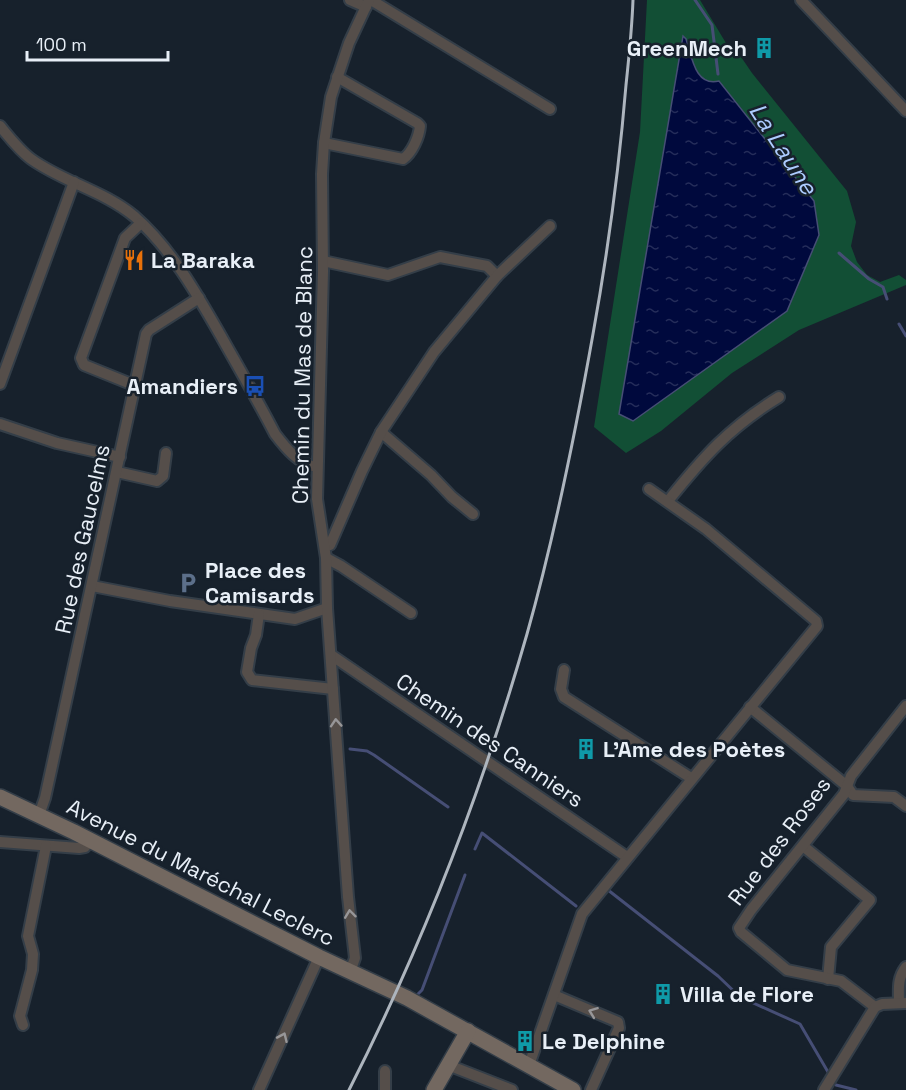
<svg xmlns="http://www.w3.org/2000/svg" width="906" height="1090" viewBox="0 0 906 1090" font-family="'Space Grotesk',sans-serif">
	<defs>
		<pattern id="water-ripples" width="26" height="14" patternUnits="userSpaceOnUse" patternTransform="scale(1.5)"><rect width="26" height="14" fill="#00093d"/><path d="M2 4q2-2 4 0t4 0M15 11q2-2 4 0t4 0" fill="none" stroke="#252d5a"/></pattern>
	</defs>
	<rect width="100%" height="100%" fill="#17212c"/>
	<!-- grass -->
	<path fill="#124f35" d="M 647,0 L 700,0 L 732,53 L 737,51 L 752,73 L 847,191 L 856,222 L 851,246 L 857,262 L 867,275 L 880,282 L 899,275 L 906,280 L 906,285 L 799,330 L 732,373 L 661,431 L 626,453 L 594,427 L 640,132 Z"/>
	<!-- water -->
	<path fill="url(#water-ripples)" stroke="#464e75" stroke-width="1.5" d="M 683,36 L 686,39 C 692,57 695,87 719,81 L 814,201 L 819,235 L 787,311 L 633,421 L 619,414 Z"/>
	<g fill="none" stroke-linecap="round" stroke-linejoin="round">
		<!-- stream -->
		<g stroke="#464e75" stroke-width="3">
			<path d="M 695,0 L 712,25 L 718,74"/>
			<path d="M 839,253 L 869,279 L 883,287 L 887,299"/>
			<path d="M 899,324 L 906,336"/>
			<path d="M 350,749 L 367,751 L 374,755 L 448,807"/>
			<path d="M 475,849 L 482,833 L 576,906"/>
			<path d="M 608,890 L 718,976 L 740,997 L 800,1024 L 828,1072"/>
			<path d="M 418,994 L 422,990 L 465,875"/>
			<path d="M 836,1085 L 856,1090"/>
		</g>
		<defs>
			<g id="street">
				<path d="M 350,0 L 366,7"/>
				<path d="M 371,0 L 550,109"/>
				<path d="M 801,0 L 906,111"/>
				<path d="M 0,126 C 9,137 19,150 31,159 C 63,182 104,191 134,216 C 172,249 198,296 222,338 C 240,370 258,401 275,434 C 285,447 299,465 317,467"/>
				<path d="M 324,143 L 403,159 C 412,153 419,137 420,126 L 417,123 L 337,77"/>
				<path d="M 323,261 L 388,275 L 440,257 L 487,266 L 497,276"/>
				<path d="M 0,384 L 74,182"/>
				<path d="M 136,386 L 84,365 L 81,358 L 125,238 L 141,223"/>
				<path d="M 0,424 L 57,443 L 120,457"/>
				<path d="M 381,432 L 431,475 L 452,497 L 473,514"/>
				<path d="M 117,472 L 157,481 L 163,476 L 166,453"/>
				<path d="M 668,501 C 704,456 730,427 779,397"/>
				<path d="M 325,546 L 330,545 L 362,471 L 381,432 L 434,352 L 497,276 L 550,226"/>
				<path d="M 326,558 L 341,566 L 411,613"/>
				<path d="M 92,586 L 170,601 L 295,619 L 327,608"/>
				<path d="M 259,614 L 256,635 L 251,648 L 247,672 L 252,680 L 333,689"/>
				<path d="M 331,655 L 627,857"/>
				<path d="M 564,670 L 561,689 L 564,697 L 691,778"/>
				<path d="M 750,707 L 847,786 L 853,795 L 894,797 L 906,806"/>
				<path d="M 39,815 L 45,798 L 146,334 L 149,330 L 199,298"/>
				<path d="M 0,842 L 79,848 L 85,847 L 89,840"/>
				<path d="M 803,846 L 870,900 L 831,947 L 828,979"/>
				<path d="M 350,972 L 355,958 L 348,897 L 327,608 L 326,558 L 317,499 L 323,271 L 322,174 L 324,143 L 331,97 L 349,43 L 369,0"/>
				<path d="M 554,995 L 618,1022 L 619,1028 L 591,1090"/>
				<path d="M 899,1003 C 899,989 897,979 906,967"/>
				<path d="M 875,1007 L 841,981 L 787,970 L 741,932 L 739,928 L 751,910 L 844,794 L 851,776 L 906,706"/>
				<path d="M 23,1025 L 20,1016 L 32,970 L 33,954 L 28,936 L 46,846"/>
				<path d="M 448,1065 L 512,1090"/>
				<path d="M 529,1065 L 582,914 L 817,626 L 816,621 L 706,529 L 649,489"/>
				<path d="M 385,1071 L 385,1090"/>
				<path d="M 259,1090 L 319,957"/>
				<path d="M 824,1090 L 875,1007 L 882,1004 L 906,1003"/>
			</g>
			<g id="secondary">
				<path d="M 0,797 L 74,832 L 319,957 L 407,998 L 573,1090"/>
				<path d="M 434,1090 L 468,1031"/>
			</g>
		</defs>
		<!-- street casing -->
		<use href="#street" stroke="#343e48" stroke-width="14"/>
		<!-- secondary casing -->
		<use href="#secondary" stroke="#343e48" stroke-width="18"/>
		<!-- street -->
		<use href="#street" stroke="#554e4a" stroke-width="10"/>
		<!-- secondary -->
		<use href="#secondary" stroke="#736860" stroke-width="15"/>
		<!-- rail -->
		<path stroke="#adb5be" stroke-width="3" d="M 349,1090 C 423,944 482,791 527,634 C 555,535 575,435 593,334 C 608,251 619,169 626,85 C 629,57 632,28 633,0"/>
	</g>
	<!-- one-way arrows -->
	<defs><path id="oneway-chevron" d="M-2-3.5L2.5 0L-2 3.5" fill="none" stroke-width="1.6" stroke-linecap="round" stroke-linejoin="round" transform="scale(1.5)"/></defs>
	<g stroke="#979698">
		<use href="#oneway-chevron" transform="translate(336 723) rotate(-94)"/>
		<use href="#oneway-chevron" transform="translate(350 914) rotate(-97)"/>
		<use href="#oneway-chevron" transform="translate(593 1012) rotate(-159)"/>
		<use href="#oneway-chevron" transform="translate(283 1037) rotate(-66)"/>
	</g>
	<!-- icons -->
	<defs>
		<symbol id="building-bare" viewBox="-9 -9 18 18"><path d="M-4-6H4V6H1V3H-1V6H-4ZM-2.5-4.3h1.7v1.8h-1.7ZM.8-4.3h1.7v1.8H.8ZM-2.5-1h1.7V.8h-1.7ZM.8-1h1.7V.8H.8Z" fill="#0f9aa8" stroke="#17212c" stroke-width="2.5" paint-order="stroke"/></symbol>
		<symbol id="restaurant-bare" viewBox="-9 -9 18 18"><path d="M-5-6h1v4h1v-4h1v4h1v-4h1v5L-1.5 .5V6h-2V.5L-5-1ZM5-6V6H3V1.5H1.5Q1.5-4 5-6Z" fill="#e8710a" stroke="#17212c" stroke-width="2.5" paint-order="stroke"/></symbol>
		<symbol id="bus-bare" viewBox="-9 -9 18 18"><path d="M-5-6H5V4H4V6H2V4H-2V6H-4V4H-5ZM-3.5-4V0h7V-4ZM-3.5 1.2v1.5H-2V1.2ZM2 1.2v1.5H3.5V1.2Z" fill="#1a4fb4" stroke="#17212c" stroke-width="2.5" paint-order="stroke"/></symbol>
		<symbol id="parking-bare" viewBox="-9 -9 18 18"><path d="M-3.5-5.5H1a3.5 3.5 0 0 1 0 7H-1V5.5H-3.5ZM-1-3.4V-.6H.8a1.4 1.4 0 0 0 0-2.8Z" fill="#5c6f8a" stroke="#17212c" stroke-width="2.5" paint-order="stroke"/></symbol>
	</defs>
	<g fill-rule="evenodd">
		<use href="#building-bare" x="749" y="33" width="30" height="30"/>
		<use href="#restaurant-bare" x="119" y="245" width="30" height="30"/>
		<use href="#bus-bare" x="240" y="371" width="30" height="30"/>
		<use href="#parking-bare" x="173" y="568" width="30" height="30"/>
		<use href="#building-bare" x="571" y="734" width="30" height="30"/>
		<use href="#building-bare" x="648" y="979" width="30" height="30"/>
		<use href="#building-bare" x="510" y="1026" width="30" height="30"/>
	</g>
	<g text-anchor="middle" stroke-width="5" stroke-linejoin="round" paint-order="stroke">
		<!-- poi labels -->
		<g font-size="22" font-weight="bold" fill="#e8eff7" stroke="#17212c" text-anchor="start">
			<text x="747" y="56" text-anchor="end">GreenMech</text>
			<text x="151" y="268">La Baraka</text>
			<text x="238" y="394" text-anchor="end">Amandiers</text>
			<text x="205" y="578">Place des<tspan x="205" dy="25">Camisards</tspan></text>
			<text x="603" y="757">L’Ame des Poètes</text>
			<text x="680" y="1002">Villa de Flore</text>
			<text x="542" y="1049">Le Delphine</text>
		</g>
		<!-- street labels -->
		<g font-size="22" fill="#e8eff7" stroke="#17212c">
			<text transform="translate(302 375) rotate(-89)" y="8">Chemin du Mas de Blanc</text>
			<text transform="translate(82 539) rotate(-78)" y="8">Rue des Gaucelms</text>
			<text transform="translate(490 740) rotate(34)" y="8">Chemin des Canniers</text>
			<text transform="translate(779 841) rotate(-53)" y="8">Rue des Roses</text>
			<text transform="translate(201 872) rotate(27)" y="8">Avenue du Maréchal Leclerc</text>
		</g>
		<!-- water labels -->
		<g font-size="24" font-style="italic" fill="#adccff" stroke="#17212c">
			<text transform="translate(783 149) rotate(57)" y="8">La Laune</text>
		</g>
	</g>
	<!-- scale -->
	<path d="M27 51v9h141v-9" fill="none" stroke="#e8eff7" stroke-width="3"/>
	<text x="36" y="51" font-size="18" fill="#e8eff7" stroke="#17212c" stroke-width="4.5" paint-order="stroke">100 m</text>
</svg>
